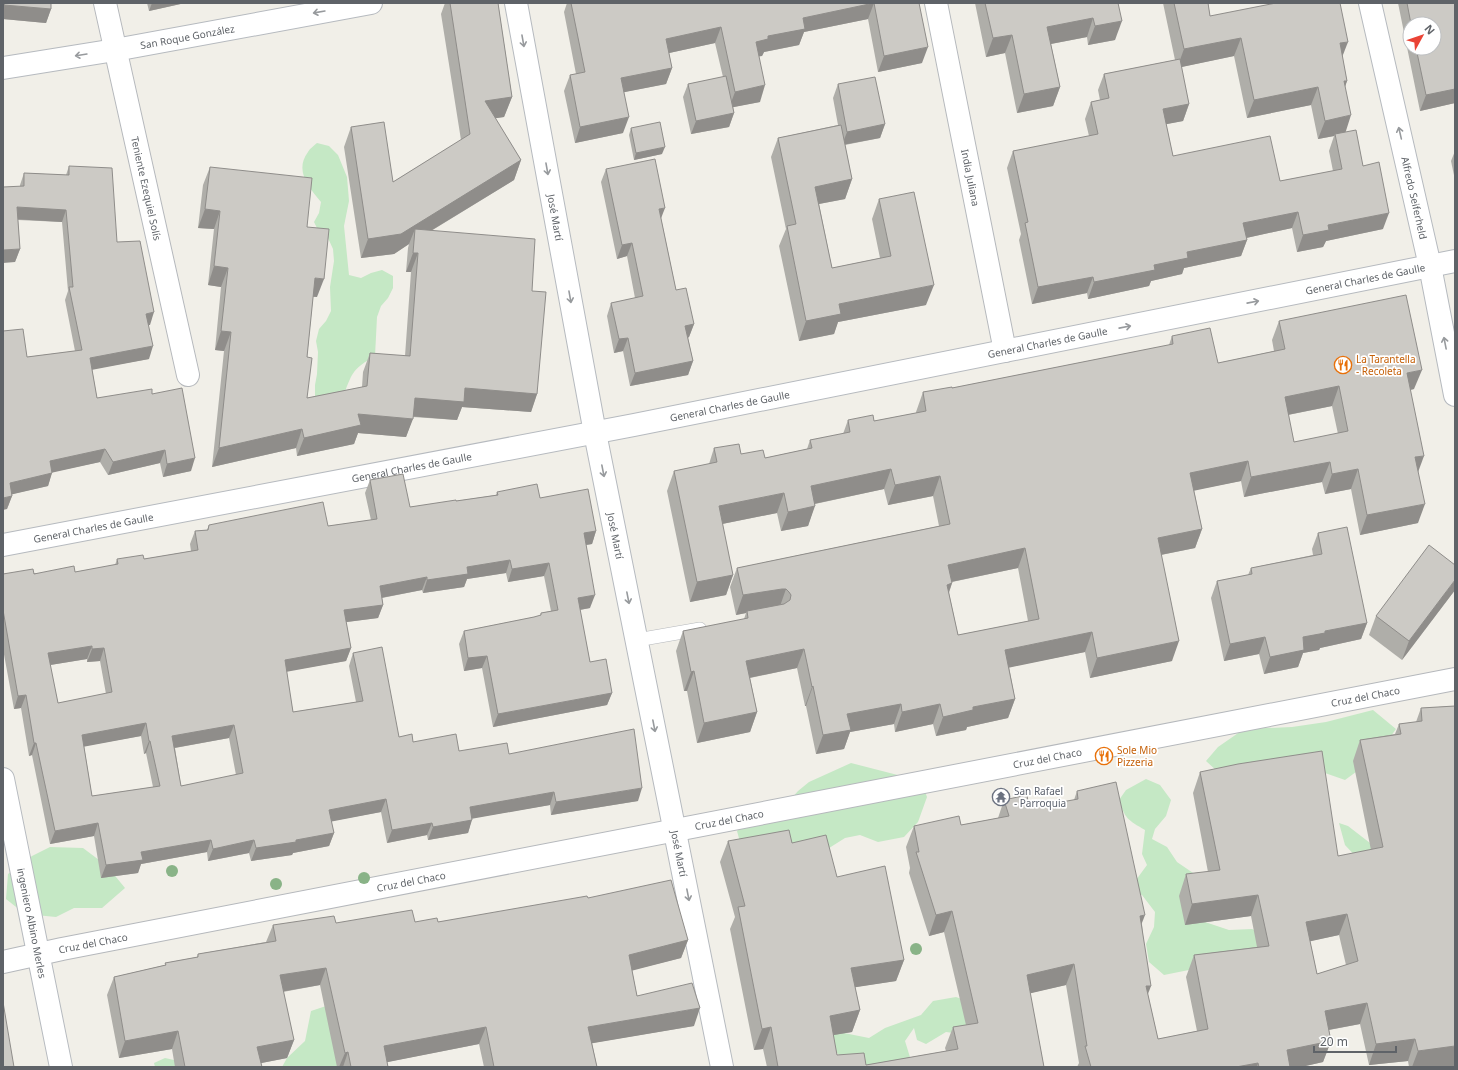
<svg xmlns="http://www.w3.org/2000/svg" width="1458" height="1070" viewBox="0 0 1458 1070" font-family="'Noto Sans',sans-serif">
	<rect width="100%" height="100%" fill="#f1efe8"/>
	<!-- green -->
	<g fill="#c5e8c5">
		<path d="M 317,143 L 329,146 L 338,155 L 347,177 L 349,201 L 344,226 L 349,275 L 361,278 L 371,273 L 382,270 L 393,276 L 393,288 L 388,298 L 381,306 L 377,317 L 375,356 C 353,369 353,371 344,394 L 315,397 L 315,385 L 317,374 L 318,352 L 316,341 L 319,329 L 326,321 L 331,311 L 330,287 L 334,261 L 333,249 L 328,238 L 319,232 L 314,222 L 319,213 L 321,202 C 309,187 294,171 308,152 C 310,148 314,146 317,143 Z"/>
		<path d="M 1373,710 L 1396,729 L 1375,758 L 1345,780 L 1325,773 L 1218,772 L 1206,761 L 1218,747 L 1244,729 L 1292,727 L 1326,722 Z"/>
		<path d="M 851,763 L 921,781 L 927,797 L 918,822 L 904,837 L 878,842 L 860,835 L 845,838 L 799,867 L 740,842 L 737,831 L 741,827 L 777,815 L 798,791 L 809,782 Z"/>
		<path d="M 1146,779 L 1160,785 L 1171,800 L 1166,816 L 1155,829 L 1152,839 L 1167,847 L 1177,862 L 1199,877 L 1199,920 L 1229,930 L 1252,929 L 1263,934 L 1273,953 L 1164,975 L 1149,962 L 1146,944 L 1154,927 L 1155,912 L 1142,895 L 1134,893 L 1136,880 L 1147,865 L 1142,854 L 1145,830 C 1128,820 1125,819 1119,800 L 1126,790 Z"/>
		<path d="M 1339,823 L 1348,826 L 1370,843 L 1382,845 L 1361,862 L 1345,845 Z"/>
		<path d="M 50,847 L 83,848 L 107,866 L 125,888 L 102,908 L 74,908 L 56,917 L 25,914 L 6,899 L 8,874 L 32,856 Z"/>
		<path d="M 956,997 L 976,1004 L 978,1028 L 961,1034 L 946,1032 L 926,1044 L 917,1040 L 914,1028 L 905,1041 L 913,1067 L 858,1067 L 838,1054 L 826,1038 L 839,1032 L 869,1038 L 885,1028 L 921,1015 L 933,1001 Z"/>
		<path d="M 329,1005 L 352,1067 L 282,1067 L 287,1058 L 305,1041 L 311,1011 Z"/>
		<path d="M 165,1058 L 183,1062 L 188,1067 L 155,1067 L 154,1063 Z"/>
	</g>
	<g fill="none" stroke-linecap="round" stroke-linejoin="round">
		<defs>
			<path id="lane" d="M 637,640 L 700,629"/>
			<g id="street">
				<path id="s1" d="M 105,3 L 188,375"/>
				<path id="s2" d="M 936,3 L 1005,351"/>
				<path id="s3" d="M 3,962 L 62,949 L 1455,679"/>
			</g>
			<g id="secondary">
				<path id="s4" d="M 516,3 L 595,433 L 722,1067"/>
				<path id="s5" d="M 1370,3 L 1430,266 L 1455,395"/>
				<path id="s6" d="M 3,68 L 115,50 L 371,3"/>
				<path id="s7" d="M 3,545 L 634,425 L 1455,261"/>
				<path id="s8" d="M 3,779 L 61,1067"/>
			</g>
		</defs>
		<!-- lane casing -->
		<use href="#lane" stroke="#b5b8bc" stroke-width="14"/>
		<!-- street casing -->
		<use href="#street" stroke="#b5b8bc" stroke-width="24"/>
		<!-- secondary casing -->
		<use href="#secondary" stroke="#b6babf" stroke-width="24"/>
		<!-- lane -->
		<use href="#lane" stroke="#fff" stroke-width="13"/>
		<!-- street -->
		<use href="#street" stroke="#fff" stroke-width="22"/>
		<!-- secondary -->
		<use href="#secondary" stroke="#fff" stroke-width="22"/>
	</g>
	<!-- trees -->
	<g fill="#89b387">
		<circle cx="172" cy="871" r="6"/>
		<circle cx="364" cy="878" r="6"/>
		<circle cx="276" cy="884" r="6"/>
		<circle cx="916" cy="949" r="6"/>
	</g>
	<!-- wall -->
	<g fill="#afaea9" fill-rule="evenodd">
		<path d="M 3,3 L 51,3 L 51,9 L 46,23 L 3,19 Z"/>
		<path d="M 147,3 L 185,3 L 149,11 Z"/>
		<path d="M 445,3 L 498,3 L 512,97 L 504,117 L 495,118 L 521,160 L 514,180 L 431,231 L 532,291 L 537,394 L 531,412 L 462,407 L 457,420 L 413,417 L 406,437 L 358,433 L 354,444 L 297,456 L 296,448 L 212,467 L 224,351 L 215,350 L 221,287 L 208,285 L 214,229 L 198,228 L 203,185 L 210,167 L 307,227 L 317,297 L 313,297 L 307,357 L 307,398 L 362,387 L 363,372 L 370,353 L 405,356 L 411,272 L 406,272 L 408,248 L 409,244 L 394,254 L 361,258 L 344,147 L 351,127 L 393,182 L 461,140 L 441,14 Z"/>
		<path d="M 567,3 L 919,3 L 922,63 L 878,72 L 868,19 L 804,32 L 799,45 L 764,52 L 762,56 L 759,56 L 760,102 L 733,107 L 734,113 L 729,127 L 691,134 L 683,97 L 688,84 L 723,77 L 715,43 L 669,53 L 672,68 L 666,84 L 624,92 L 623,133 L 575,143 L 564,91 L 570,75 L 576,74 L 564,12 Z"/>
		<path d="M 975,3 L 1118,3 L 1115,40 L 1088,45 L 1087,37 L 1051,44 L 1060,87 L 1053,106 L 1017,113 L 1005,53 L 986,57 Z"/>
		<path d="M 1163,3 L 1208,3 L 1210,16 L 1342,56 L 1347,81 L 1345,86 L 1345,132 L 1363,166 L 1383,229 L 1326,241 L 1323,247 L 1297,252 L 1292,228 L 1246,238 L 1247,240 L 1241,256 L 1184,268 L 1182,274 L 1151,281 L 1149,286 L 1088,299 L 1087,293 L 1032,304 L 1019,240 L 1021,234 L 1007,168 L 1013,151 L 1089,136 L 1085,119 L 1091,102 L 1100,100 L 1098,90 L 1104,74 L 1175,60 ZM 1234,56 L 1247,118 L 1311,105 L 1318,139 L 1334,136 L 1329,151 L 1333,171 L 1280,181 L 1173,156 L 1166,124 L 1183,121 L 1189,104 L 1181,67 Z"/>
		<path d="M 1398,3 L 1455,3 L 1455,103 L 1420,111 ZM 1410,24 L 1434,24 L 1434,48 L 1410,48 Z"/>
		<path d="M 838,84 L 885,124 L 880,138 L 845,145 L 852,179 L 845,199 L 819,204 L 832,268 L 880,258 L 872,219 L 879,199 L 926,305 L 838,322 L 834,334 L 799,341 L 779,246 L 786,229 L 771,157 L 778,138 L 838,125 L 833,98 Z"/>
		<path d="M 631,128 L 662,154 L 634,160 L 629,135 Z"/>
		<path d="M 1455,151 L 1455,180 L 1451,161 Z"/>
		<path d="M 69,166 L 117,242 L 150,325 L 148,325 L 149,359 L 92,369 L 97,398 L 152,394 L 191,471 L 163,477 L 160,463 L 108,475 L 100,462 L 52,472 L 48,486 L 12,494 L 12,496 L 7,509 L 27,357 L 75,351 L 65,300 L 68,291 L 62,222 L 18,220 L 20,249 L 15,262 L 20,185 L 24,173 L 66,175 Z"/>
		<path d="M 606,169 L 661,218 L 676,290 L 694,324 L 689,337 L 688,338 L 693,361 L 688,375 L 630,386 L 623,351 L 614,353 L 607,316 L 611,303 L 635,298 L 627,256 L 617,259 L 601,182 Z"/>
		<path d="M 1279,321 L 1414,389 L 1410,390 L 1418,472 L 1418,523 L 1360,535 L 1351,489 L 1325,494 L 1322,482 L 1244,497 L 1241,481 L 1194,490 L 1202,529 L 1195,548 L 1161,555 L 1172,661 L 1090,678 L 1085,652 L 1009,667 L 1015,699 L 1008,718 L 967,727 L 966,730 L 936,736 L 933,724 L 895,732 L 894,724 L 850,732 L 844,749 L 816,754 L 806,706 L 805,706 L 797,668 L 750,678 L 757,712 L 750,732 L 697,743 L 687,691 L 684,691 L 676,651 L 683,631 L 744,619 L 746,613 L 736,615 L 730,587 L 737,568 L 939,526 L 933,496 L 888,505 L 884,489 L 815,504 L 808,526 L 781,531 L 777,513 L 722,524 L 733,575 L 726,595 L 690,602 L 667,491 L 674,471 L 709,464 L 714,448 L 741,454 L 765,458 L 807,449 L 810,440 L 843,434 L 848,420 L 874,421 L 916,413 L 916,412 L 923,392 L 952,388 L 1169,345 L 1172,336 L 1218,363 L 1274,351 L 1272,340 ZM 1332,406 L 1338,434 L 1294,442 L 1288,415 ZM 1018,568 L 1028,621 L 958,635 L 949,593 L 952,583 L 952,582 Z"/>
		<path d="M 370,480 L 410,507 L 456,501 L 496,495 L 497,492 L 540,498 L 596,531 L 592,544 L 586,545 L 590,608 L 580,610 L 590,662 L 612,693 L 607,705 L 493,727 L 482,668 L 464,671 L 459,644 L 464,631 L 534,617 L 540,616 L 541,613 L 551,611 L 544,576 L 508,582 L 506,573 L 467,579 L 464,587 L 423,593 L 422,590 L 382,598 L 383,605 L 378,618 L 346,622 L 351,648 L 346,661 L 286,671 L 293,712 L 356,702 L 349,666 L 353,653 L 399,737 L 413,742 L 459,751 L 509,754 L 638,801 L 551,815 L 550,805 L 472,818 L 468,833 L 428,840 L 427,835 L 387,843 L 381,812 L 331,821 L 334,833 L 329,846 L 293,853 L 292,855 L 251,861 L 249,853 L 208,861 L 207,852 L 141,864 L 138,873 L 101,878 L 94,836 L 50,844 L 32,755 L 29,756 L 21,708 L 14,709 L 3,649 L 3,574 L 75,572 L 115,565 L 117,559 L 144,559 L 191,551 L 190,544 L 195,531 L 207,530 L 209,525 L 328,526 L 371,520 L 365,493 ZM 87,659 L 87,662 L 100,661 L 106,694 L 58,703 L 50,665 ZM 141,736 L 144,754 L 146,753 L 153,787 L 92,796 L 84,746 ZM 229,738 L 236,775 L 181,786 L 175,748 Z"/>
		<path d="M 1318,533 L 1367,623 L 1361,639 L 1320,648 L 1319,650 L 1303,653 L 1298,667 L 1264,674 L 1259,654 L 1224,661 L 1211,598 L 1217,581 L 1248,575 L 1251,568 L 1313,555 L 1312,549 Z"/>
		<path d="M 1455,590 L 1402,660 L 1369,635 L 1376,616 Z"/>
		<path d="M 1455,706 L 1452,1067 L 1409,1067 L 1408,1061 L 1369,1065 L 1360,1024 L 1329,1030 L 1331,1041 L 1323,1062 L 1301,1067 L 1077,1067 L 1079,1063 L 1066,985 L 1030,993 L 1044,1067 L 767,1067 L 763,1049 L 754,1050 L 730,929 L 735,917 L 720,862 L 728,841 L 792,843 L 837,877 L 904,960 L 896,981 L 855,987 L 860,1010 L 852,1032 L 833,1035 L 837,1055 L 866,1065 L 946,1051 L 945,1048 L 953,1027 L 966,1025 L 944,932 L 929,936 L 909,873 L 910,868 L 906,847 L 914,826 L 961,825 L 998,818 L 1004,800 L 1029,808 L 1074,800 L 1077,791 L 1142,924 L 1148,995 L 1158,1039 L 1197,1031 L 1186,977 L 1194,955 L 1257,947 L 1251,916 L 1185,925 L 1179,896 L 1186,874 L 1208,872 L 1193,793 L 1200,772 L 1338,856 L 1371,850 L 1353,761 L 1360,740 L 1395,734 L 1399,724 L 1416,722 L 1421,708 ZM 1339,935 L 1346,965 L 1317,974 L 1310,941 Z"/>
		<path d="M 588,898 L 688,940 L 681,958 L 632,970 L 637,996 L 694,1026 L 592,1043 L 597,1067 L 484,1067 L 479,1044 L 387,1062 L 388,1067 L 337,1067 L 320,985 L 283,992 L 294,1040 L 287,1058 L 261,1063 L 262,1067 L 175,1067 L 172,1049 L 119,1058 L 107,995 L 114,977 L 165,965 L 165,963 L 197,957 L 198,954 L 266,942 L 273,925 L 336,923 L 438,922 Z"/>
	</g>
	<!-- shaded-wall -->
	<g fill="#8f8d8a">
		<path d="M 152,3 L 185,3 L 149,11 Z"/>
		<path d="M 874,3 L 868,19 L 804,32 L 799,45 L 764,52 L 762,56 L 750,58 L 756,42 L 803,18 Z"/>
		<path d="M 4,5 L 51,9 L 46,23 L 3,19 L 3,9 Z"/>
		<path d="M 1093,18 L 1087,37 L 1040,46 L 1047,27 Z"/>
		<path d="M 1122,21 L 1115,40 L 1088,45 L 1095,26 Z"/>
		<path d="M 721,27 L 715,43 L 660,55 L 666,39 Z"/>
		<path d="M 1012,35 L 1005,53 L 986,57 L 993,38 Z"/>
		<path d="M 1241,38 L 1234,56 L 1177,68 L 1184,49 Z"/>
		<path d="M 1348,42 L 1341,60 L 1340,43 Z"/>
		<path d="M 928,47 L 922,63 L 878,72 L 884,56 Z"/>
		<path d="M 672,68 L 666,84 L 615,94 L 621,78 Z"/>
		<path d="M 1344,81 L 1347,81 L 1341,99 Z"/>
		<path d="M 765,85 L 760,102 L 729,108 L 735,92 Z"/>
		<path d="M 1060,87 L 1053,106 L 1017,113 L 1024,94 Z"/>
		<path d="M 1318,87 L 1311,105 L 1247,118 L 1254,100 Z"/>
		<path d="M 1455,89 L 1455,103 L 1420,111 L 1426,95 Z"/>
		<path d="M 512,97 L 504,117 L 477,121 L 485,101 Z"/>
		<path d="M 1189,104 L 1183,121 L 1157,126 L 1163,109 Z"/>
		<path d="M 734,113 L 729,127 L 691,134 L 696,121 Z"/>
		<path d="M 1351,115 L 1345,134 L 1335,134 L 1334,136 L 1318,139 L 1325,121 Z"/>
		<path d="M 629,117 L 623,133 L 575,143 L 580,127 Z"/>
		<path d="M 885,124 L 880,138 L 842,145 L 847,132 Z"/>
		<path d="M 665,147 L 662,154 L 634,160 L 636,153 Z"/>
		<path d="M 521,160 L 514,180 L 414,241 L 415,229 L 409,244 L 394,254 L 361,258 L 368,239 Z"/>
		<path d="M 852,179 L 845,199 L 808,206 L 815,187 Z"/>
		<path d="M 17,207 L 66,210 L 62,222 L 13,219 Z"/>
		<path d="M 665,208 L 660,221 L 659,209 Z"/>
		<path d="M 205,209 L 220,211 L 214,229 L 198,228 Z"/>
		<path d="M 1298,212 L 1292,228 L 1237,240 L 1243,223 Z"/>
		<path d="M 1389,213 L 1383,229 L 1326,241 L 1323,247 L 1297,252 L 1303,235 L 1328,225 Z"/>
		<path d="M 1247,240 L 1241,256 L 1184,268 L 1182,274 L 1151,281 L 1149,286 L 1088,299 L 1094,282 L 1154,265 L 1187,252 Z"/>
		<path d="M 632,243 L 627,256 L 617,259 L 622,245 Z"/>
		<path d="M 20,249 L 15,262 L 3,263 L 3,250 Z"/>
		<path d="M 413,253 L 418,253 L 411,272 L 406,272 Z"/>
		<path d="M 214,266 L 228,268 L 221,287 L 208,285 Z"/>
		<path d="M 1093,277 L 1087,293 L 1032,304 L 1038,287 Z"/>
		<path d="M 315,278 L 324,279 L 317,297 L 309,296 Z"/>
		<path d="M 934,285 L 926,305 L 838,322 L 834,334 L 799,341 L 806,321 L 839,304 Z"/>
		<path d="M 154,312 L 150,325 L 141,326 L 146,314 Z"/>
		<path d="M 694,324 L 689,337 L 680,339 L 685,326 Z"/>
		<path d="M 221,331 L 231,332 L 224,351 L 215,350 Z"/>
		<path d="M 628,338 L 623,351 L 614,353 L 619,339 Z"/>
		<path d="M 153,346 L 149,359 L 86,371 L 90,358 Z"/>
		<path d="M 693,361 L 688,375 L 630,386 L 635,373 Z"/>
		<path d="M 1422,370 L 1414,389 L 1400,392 L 1407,373 Z"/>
		<path d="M 1339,386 L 1332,406 L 1277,417 L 1285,397 Z"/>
		<path d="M 465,388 L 537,394 L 531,412 L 462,407 L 457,420 L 408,416 L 415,398 Z"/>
		<path d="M 358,414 L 413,419 L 406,437 L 358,433 L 354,444 L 297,456 L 304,438 Z"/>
		<path d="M 302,429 L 296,448 L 212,467 L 219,448 Z"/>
		<path d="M 105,449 L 100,462 L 46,474 L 50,461 Z"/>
		<path d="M 165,450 L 160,463 L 108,475 L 113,462 Z"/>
		<path d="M 1424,456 L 1417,475 L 1415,457 Z"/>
		<path d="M 195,458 L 191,471 L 163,477 L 167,464 Z"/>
		<path d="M 1248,461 L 1241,481 L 1183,493 L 1190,473 Z"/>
		<path d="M 1330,462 L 1322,482 L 1244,497 L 1251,477 Z"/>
		<path d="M 891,469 L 884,489 L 804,506 L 811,486 Z"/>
		<path d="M 1358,469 L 1351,489 L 1325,494 L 1332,474 Z"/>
		<path d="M 52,473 L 48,486 L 5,496 L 10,483 Z"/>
		<path d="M 940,476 L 933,496 L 888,505 L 895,485 Z"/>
		<path d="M 784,493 L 777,513 L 712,526 L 719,506 Z"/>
		<path d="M 12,496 L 7,509 L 3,510 L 3,498 Z"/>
		<path d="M 1425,504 L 1418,523 L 1360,535 L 1367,515 Z"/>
		<path d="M 815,506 L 808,526 L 781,531 L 788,512 Z"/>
		<path d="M 1202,529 L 1195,548 L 1150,557 L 1158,538 Z"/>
		<path d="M 596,531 L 592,544 L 579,546 L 584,533 Z"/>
		<path d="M 1025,548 L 1018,568 L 941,584 L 948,565 Z"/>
		<path d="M 510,560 L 506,573 L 467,579 L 464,587 L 423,593 L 427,580 L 467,567 Z"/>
		<path d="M 549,563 L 544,576 L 508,582 L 512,569 Z"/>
		<path d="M 733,575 L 726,595 L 690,602 L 697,582 Z"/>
		<path d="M 427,577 L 422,590 L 375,599 L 380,586 Z"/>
		<path d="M 1455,580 L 1455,590 L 1402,660 L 1409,641 Z"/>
		<path d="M 952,583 L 945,603 L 947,585 Z"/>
		<path d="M 782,589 L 786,589 L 779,609 L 747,611 L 746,613 L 736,615 L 743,595 Z"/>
		<path d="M 595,595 L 590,608 L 573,611 L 578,598 Z"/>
		<path d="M 383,605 L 378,618 L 339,623 L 344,610 Z"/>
		<path d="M 1367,623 L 1361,639 L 1320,648 L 1319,650 L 1303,653 L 1298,667 L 1264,674 L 1270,657 L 1303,637 L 1325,631 Z"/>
		<path d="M 1092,632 L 1085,652 L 998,670 L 1005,650 Z"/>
		<path d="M 1265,637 L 1259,654 L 1224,661 L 1230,644 Z"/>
		<path d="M 1179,641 L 1172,661 L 1090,678 L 1097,658 Z"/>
		<path d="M 92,646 L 87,659 L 44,666 L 48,653 Z"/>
		<path d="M 104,648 L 100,661 L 87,662 L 92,649 Z"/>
		<path d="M 351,648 L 346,661 L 280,673 L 285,660 Z"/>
		<path d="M 804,649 L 797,668 L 739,680 L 746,661 Z"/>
		<path d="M 487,656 L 482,668 L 464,671 L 468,658 Z"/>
		<path d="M 694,671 L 687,691 L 684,691 L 691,672 Z"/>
		<path d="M 813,686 L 806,706 L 805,706 L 812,687 Z"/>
		<path d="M 612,693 L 607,705 L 493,727 L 498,714 Z"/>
		<path d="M 26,695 L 21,708 L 14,709 L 18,696 Z"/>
		<path d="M 1015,699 L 1008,718 L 967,727 L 966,730 L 936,736 L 943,717 L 973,707 Z"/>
		<path d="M 901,704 L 894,724 L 850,732 L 844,749 L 816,754 L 823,735 L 847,714 Z"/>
		<path d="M 940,704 L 933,724 L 895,732 L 902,712 Z"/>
		<path d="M 757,712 L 750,732 L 697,743 L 704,723 Z"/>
		<path d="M 146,723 L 141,736 L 77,748 L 82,735 Z"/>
		<path d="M 234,725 L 229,738 L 168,749 L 172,736 Z"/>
		<path d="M 149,741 L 150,741 L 146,753 L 144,754 Z"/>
		<path d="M 34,743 L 36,743 L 32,755 L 29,756 Z"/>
		<path d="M 642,788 L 638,801 L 551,815 L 556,802 Z"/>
		<path d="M 554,792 L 550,805 L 465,820 L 470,807 Z"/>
		<path d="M 386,799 L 381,812 L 324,823 L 329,810 Z"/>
		<path d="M 472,820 L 468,833 L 428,840 L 433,827 Z"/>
		<path d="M 98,823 L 94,836 L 50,844 L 55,831 Z"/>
		<path d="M 432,823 L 427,835 L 387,843 L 392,830 Z"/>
		<path d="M 334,833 L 329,846 L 293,853 L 292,855 L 251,861 L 256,848 L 296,840 Z"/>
		<path d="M 211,840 L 207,852 L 141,864 L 138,873 L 101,878 L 106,865 L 141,852 Z"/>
		<path d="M 254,840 L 249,853 L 208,861 L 213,849 Z"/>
		<path d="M 1258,895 L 1251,916 L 1185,925 L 1192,904 Z"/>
		<path d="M 952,911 L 944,932 L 929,936 L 936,915 Z"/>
		<path d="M 1347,914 L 1339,935 L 1298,944 L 1306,922 Z"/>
		<path d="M 1145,915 L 1137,936 L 1140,916 Z"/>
		<path d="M 688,940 L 681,958 L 623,973 L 629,955 Z"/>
		<path d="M 904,960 L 896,981 L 844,989 L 851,968 Z"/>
		<path d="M 1074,964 L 1066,985 L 1019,996 L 1027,975 Z"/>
		<path d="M 326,968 L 320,985 L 274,993 L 280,975 Z"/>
		<path d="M 1146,986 L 1151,986 L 1143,1007 Z"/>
		<path d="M 1367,1003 L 1360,1024 L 1317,1032 L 1325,1011 Z"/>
		<path d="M 700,1008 L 694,1026 L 582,1045 L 588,1027 Z"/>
		<path d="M 860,1010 L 852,1032 L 822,1037 L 830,1016 Z"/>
		<path d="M 486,1027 L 479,1044 L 378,1064 L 384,1046 Z"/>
		<path d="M 771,1027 L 763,1049 L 754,1050 L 762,1029 Z"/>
		<path d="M 178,1031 L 172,1049 L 119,1058 L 125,1041 Z"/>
		<path d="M 1415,1039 L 1408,1061 L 1369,1065 L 1376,1044 Z"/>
		<path d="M 294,1040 L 287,1058 L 251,1065 L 257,1047 Z"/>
		<path d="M 1331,1041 L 1323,1062 L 1301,1067 L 1281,1067 L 1287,1050 Z"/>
		<path d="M 1455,1046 L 1455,1067 L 1412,1067 L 1418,1051 Z"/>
		<path d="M 348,1052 L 343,1067 L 339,1067 L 345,1053 Z"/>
		<path d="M 1258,1063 L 1257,1067 L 1236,1067 Z"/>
	</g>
	<!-- building -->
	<g fill="#cccac5" stroke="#8f8d8a" fill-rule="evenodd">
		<path d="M 5,3 L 51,3 L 51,9 L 4,5 Z"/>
		<path d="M 450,3 L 498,3 L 512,97 L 485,101 L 521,160 L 401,234 L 368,239 L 351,127 L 384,122 L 393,182 L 470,134 Z"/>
		<path d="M 571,3 L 919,3 L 928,47 L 884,56 L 874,3 L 803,18 L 805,29 L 768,36 L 768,39 L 756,42 L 765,85 L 735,92 L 721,27 L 666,39 L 672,68 L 621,78 L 629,117 L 580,127 L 570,75 L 585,72 Z"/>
		<path d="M 985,3 L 1118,3 L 1122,21 L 1095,26 L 1093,18 L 1047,27 L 1060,87 L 1024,94 L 1012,35 L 993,38 Z"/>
		<path d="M 1174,3 L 1208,3 L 1210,16 L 1276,3 L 1340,3 L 1348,42 L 1340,43 L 1347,81 L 1344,81 L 1351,115 L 1325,121 L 1318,87 L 1254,100 L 1241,38 L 1184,49 Z"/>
		<path d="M 1407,3 L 1455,3 L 1455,89 L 1426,95 L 1416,48 L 1434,48 L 1434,24 L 1411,24 Z"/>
		<path d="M 1180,59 L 1189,104 L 1163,109 L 1173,156 L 1270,136 L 1280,181 L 1342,169 L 1335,134 L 1356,130 L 1363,166 L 1379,162 L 1389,213 L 1328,225 L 1329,230 L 1303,235 L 1298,212 L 1243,223 L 1247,240 L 1187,252 L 1188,258 L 1154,265 L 1155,270 L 1094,282 L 1093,277 L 1038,287 L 1025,223 L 1028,222 L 1013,151 L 1098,134 L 1091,102 L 1109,98 L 1104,74 Z"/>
		<path d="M 726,76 L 734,113 L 696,121 L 688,84 Z"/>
		<path d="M 875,77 L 885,124 L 847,132 L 838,84 Z"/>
		<path d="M 660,122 L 665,147 L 636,153 L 631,128 Z"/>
		<path d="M 841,125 L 852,179 L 815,187 L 832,268 L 891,256 L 879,199 L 914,192 L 934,285 L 839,304 L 841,314 L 806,321 L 787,226 L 796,224 L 778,138 Z"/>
		<path d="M 655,159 L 665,208 L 659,209 L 676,290 L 686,288 L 694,324 L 685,326 L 693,361 L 635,373 L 628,338 L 619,339 L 611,303 L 643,296 L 632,243 L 622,245 L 606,169 Z"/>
		<path d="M 69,166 L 112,168 L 117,242 L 140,241 L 154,312 L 146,314 L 153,346 L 90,358 L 97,398 L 152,389 L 152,394 L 182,388 L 195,458 L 167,464 L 165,450 L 113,462 L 105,449 L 50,461 L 52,473 L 10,483 L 12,496 L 3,498 L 3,331 L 23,329 L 27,357 L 82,350 L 69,287 L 73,287 L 66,210 L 17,207 L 20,249 L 3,250 L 3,187 L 24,186 L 24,173 L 69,175 Z"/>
		<path d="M 210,167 L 312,178 L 307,227 L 329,229 L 324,279 L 315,278 L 307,357 L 312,358 L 307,398 L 367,386 L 370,353 L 410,356 L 418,253 L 413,253 L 415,229 L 535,239 L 532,291 L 546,292 L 537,394 L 465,388 L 464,402 L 415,398 L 413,419 L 358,414 L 361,425 L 304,438 L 302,429 L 219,448 L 231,332 L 221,331 L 228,268 L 214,266 L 220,211 L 205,209 Z"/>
		<path d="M 1406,295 L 1422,370 L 1407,373 L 1424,456 L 1415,457 L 1425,504 L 1367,515 L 1358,469 L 1332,474 L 1330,462 L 1251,477 L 1248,461 L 1190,473 L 1202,529 L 1158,538 L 1179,641 L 1097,658 L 1092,632 L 1005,650 L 1015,699 L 973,707 L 973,710 L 943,717 L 940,704 L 902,712 L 901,704 L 847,714 L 851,730 L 823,735 L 813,686 L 812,687 L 804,649 L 746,661 L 757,712 L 704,723 L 694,671 L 691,672 L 683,631 L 748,618 L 747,611 L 784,604 L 790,600 L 791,595 L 789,592 L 786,589 L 782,589 L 743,595 L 737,568 L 950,524 L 940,476 L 895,485 L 891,469 L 811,486 L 815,506 L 788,512 L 784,493 L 719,506 L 733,575 L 697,582 L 674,471 L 717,462 L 714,448 L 739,444 L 741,454 L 763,450 L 765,458 L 812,448 L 810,440 L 850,432 L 848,420 L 873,415 L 874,421 L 926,411 L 923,392 L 952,387 L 952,388 L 1173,344 L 1172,336 L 1210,328 L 1218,363 L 1285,349 L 1279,321 ZM 1339,386 L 1348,431 L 1294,442 L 1285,397 ZM 1025,548 L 1039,619 L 958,635 L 947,585 L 952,583 L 948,565 Z"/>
		<path d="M 403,474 L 410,507 L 456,500 L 456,501 L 498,495 L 497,492 L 537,484 L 540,498 L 588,489 L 596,531 L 584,533 L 595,595 L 578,598 L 590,662 L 606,659 L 612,693 L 498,714 L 487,656 L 468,658 L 464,631 L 534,617 L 541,615 L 541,613 L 558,610 L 549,563 L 512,569 L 510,560 L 467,567 L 468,574 L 427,580 L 427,577 L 380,586 L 383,605 L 344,610 L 351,648 L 285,660 L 293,712 L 363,701 L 353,653 L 382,647 L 399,737 L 412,734 L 413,742 L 456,734 L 459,751 L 507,743 L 509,754 L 634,729 L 642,788 L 556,802 L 554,792 L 470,807 L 472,820 L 433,827 L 432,823 L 392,830 L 386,799 L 329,810 L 334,833 L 296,840 L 296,842 L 256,848 L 254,840 L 213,849 L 211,840 L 141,852 L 143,860 L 106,865 L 98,823 L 55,831 L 36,743 L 34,743 L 26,695 L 18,696 L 3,610 L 3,574 L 33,569 L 34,574 L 74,566 L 75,572 L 118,564 L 117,559 L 143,555 L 144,559 L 198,550 L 195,531 L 208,530 L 209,525 L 323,502 L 328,526 L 377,519 L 370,480 ZM 92,646 L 92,649 L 104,648 L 112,692 L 58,703 L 48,653 ZM 146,723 L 149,741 L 150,741 L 160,786 L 92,796 L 82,735 ZM 234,725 L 243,773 L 181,786 L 172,736 Z"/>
		<path d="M 1347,527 L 1367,623 L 1325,631 L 1325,633 L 1303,637 L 1304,650 L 1270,657 L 1265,637 L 1230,644 L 1217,581 L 1252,574 L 1251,568 L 1322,554 L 1318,533 Z"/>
		<path d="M 1429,545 L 1455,565 L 1455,580 L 1409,641 L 1376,616 Z"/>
		<path d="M 1455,706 L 1455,1046 L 1418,1051 L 1415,1039 L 1376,1044 L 1367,1003 L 1325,1011 L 1331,1041 L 1287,1050 L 1290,1067 L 1259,1067 L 1258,1063 L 1236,1067 L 1091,1067 L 1085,1046 L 1087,1046 L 1074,964 L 1027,975 L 1044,1067 L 778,1067 L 771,1027 L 762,1029 L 738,907 L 745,906 L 728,841 L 789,830 L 792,843 L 826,835 L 837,877 L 885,866 L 904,960 L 851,968 L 860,1010 L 830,1016 L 837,1055 L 864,1053 L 866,1065 L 958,1049 L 953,1027 L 978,1023 L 952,911 L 936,915 L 916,852 L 919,852 L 914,826 L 959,816 L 961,825 L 1009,816 L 1004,800 L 1027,795 L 1029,808 L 1078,799 L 1077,791 L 1116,782 L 1145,915 L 1140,916 L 1151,986 L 1146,986 L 1158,1039 L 1208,1029 L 1194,955 L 1269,946 L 1258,895 L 1192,904 L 1186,874 L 1220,870 L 1200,772 L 1238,764 L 1322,751 L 1338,856 L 1383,847 L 1360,740 L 1401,734 L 1399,724 L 1422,721 L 1421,708 ZM 1347,914 L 1358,961 L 1317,974 L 1306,922 Z"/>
		<path d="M 671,880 L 688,940 L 629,955 L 637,996 L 692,983 L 700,1008 L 588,1027 L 597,1067 L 494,1067 L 486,1027 L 384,1046 L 388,1067 L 351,1067 L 348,1052 L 345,1053 L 326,968 L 280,975 L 294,1040 L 257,1047 L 262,1067 L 185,1067 L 178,1031 L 125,1041 L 114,977 L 166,965 L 165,963 L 198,957 L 198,954 L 276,941 L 273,925 L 334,916 L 336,923 L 412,910 L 415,922 L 437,918 L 438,922 L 587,896 L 588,898 Z"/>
		<path d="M 3,1002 L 14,1067 L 3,1067 Z"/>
	</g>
	<!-- one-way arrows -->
	<defs><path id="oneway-shaft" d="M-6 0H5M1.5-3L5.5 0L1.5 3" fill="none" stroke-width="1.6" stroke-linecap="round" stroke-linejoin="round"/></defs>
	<g stroke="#979a9d">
		<use href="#oneway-shaft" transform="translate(319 12) rotate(170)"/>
		<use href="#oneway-shaft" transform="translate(523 41) rotate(80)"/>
		<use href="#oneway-shaft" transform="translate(81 55) rotate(171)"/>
		<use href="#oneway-shaft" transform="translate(1400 133) rotate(-103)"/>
		<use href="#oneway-shaft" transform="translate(547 169) rotate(80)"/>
		<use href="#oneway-shaft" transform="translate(570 297) rotate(80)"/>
		<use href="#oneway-shaft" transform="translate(1253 302) rotate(-11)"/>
		<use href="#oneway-shaft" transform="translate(1125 327) rotate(-11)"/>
		<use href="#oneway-shaft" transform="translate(1445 343) rotate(-101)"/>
		<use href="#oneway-shaft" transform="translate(603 471) rotate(79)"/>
		<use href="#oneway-shaft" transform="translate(628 598) rotate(79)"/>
		<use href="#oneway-shaft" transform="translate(654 726) rotate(79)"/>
		<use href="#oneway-shaft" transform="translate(688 895) rotate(79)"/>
	</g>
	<!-- icons -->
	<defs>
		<symbol id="restaurant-ring" viewBox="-11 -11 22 22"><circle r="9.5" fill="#fff" stroke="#e8710a" stroke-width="1.5"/><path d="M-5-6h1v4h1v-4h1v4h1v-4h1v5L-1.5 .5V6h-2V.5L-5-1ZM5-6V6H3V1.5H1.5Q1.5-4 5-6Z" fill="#e8710a"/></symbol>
		<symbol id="temple-ring" viewBox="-11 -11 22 22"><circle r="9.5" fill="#fff" stroke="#6b7280" stroke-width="1.5"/><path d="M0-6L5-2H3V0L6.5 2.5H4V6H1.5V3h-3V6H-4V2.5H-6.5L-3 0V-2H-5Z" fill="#6b7280"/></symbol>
	</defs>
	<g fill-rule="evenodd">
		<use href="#restaurant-ring" x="1333" y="355" width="20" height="20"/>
		<use href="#restaurant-ring" x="1094" y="746" width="20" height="20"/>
		<use href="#temple-ring" x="991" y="787" width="20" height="20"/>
	</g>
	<g text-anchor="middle" stroke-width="3.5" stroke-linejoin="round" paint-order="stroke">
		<!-- street labels -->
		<g font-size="10" fill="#5f6368" stroke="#fff">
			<text dy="4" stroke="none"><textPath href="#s6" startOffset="187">San Roque González</textPath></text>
			<text dy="4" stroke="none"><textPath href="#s2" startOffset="178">India Juliana</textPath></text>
			<text dy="4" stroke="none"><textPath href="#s1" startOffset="190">Teniente Ezequiel Solís</textPath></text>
			<text dy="4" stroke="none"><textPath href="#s5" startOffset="200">Alfredo Seiferheld</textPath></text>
			<text dy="4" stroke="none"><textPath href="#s4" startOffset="218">José Martí</textPath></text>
			<text dy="4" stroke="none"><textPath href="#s7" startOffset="1388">General Charles de Gaulle</textPath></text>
			<text dy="4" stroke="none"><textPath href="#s7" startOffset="1064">General Charles de Gaulle</textPath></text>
			<text dy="4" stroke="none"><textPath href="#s7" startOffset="740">General Charles de Gaulle</textPath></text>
			<text dy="4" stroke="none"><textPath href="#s7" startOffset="416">General Charles de Gaulle</textPath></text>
			<text dy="4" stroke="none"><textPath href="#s7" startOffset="92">General Charles de Gaulle</textPath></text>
			<text dy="4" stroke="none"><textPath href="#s4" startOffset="542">José Martí</textPath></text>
			<text dy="4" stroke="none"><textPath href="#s3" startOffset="1388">Cruz del Chaco</textPath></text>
			<text dy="4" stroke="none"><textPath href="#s3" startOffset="1064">Cruz del Chaco</textPath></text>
			<text dy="4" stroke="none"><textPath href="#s3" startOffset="740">Cruz del Chaco</textPath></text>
			<text dy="4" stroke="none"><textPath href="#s4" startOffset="866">José Martí</textPath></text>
			<text dy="4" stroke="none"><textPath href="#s3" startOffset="416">Cruz del Chaco</textPath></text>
			<text dy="4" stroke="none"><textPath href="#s8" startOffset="147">ingeniero Albino Merles</textPath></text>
			<text dy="4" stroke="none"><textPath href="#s3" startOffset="92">Cruz del Chaco</textPath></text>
		</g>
		<!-- food labels -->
		<g font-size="10" fill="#c56008" stroke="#fff" text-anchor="start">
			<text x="1356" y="363">La Tarantella<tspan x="1356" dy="12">- Recoleta</tspan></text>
			<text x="1117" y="754">Sole Mio<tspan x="1117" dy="12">Pizzeria</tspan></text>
		</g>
		<!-- worship labels -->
		<g font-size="10" fill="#5b616d" stroke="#fff" text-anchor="start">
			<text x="1014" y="795">San Rafael<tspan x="1014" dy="12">- Parroquia</tspan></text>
		</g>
	</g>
	<!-- border -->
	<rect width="1458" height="1070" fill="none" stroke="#5f6368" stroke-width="8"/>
	<!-- north arrow -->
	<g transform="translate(1422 36) rotate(50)"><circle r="19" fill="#ffffff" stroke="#bfc1c3"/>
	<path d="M0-3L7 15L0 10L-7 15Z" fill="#ea4335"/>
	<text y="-6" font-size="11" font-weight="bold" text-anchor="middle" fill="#5f6368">N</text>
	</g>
	<!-- scale -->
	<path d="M1314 1046v6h82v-6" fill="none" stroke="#5f6368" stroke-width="2"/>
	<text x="1320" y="1046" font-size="12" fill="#5f6368" stroke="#ffffff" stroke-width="3" paint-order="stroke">20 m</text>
</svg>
